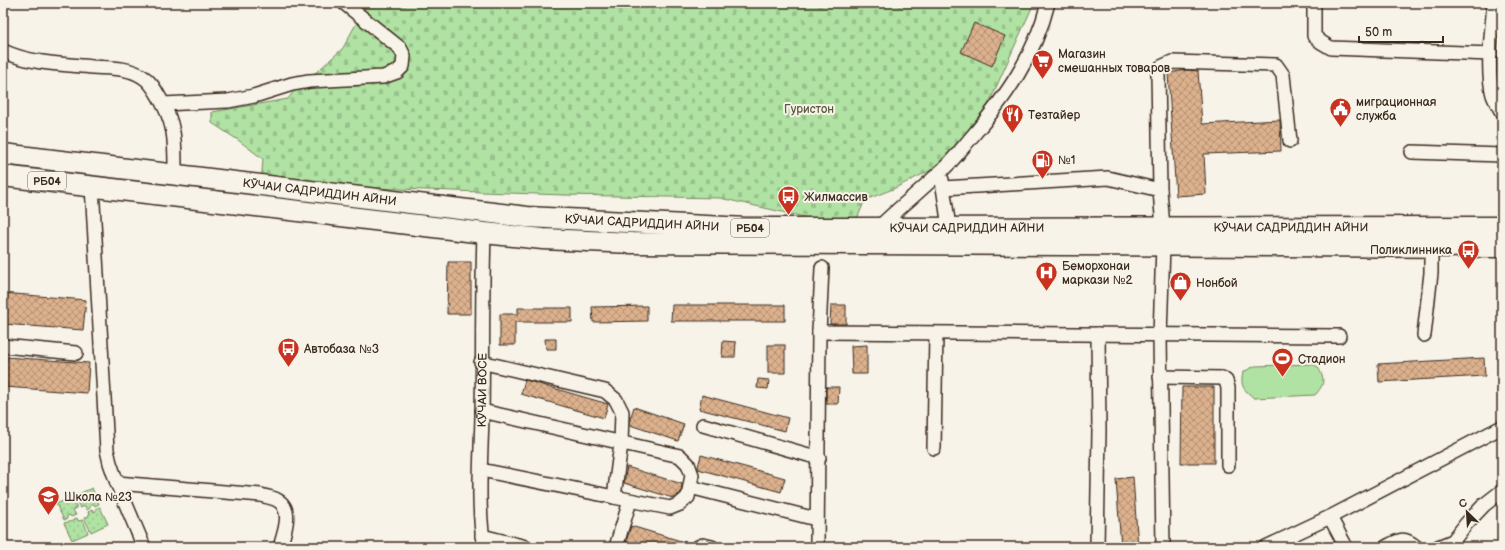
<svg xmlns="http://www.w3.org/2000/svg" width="1505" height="550" viewBox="0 0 1505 550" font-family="'Balsamiq Sans',sans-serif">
	<defs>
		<pattern id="grass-dots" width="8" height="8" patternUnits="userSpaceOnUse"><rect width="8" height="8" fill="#b0e2a3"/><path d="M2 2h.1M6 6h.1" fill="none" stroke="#98c28c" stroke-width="1.8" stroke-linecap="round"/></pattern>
		<pattern id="cemetery-stones" width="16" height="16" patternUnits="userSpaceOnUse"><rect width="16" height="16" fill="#b0e2a3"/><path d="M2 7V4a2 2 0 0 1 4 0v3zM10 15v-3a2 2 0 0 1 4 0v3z" fill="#98c28c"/></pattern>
		<pattern id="building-cross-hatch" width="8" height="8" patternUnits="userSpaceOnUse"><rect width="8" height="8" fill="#dcb18d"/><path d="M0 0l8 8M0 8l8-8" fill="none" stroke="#b49073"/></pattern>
	</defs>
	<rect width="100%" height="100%" fill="#f7f3e8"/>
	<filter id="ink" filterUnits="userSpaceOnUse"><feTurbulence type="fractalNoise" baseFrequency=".025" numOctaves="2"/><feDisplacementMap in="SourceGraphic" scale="8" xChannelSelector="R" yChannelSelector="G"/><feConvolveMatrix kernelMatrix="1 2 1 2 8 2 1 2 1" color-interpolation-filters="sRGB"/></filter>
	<g filter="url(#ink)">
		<!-- grass -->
		<g fill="url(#grass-dots)" stroke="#768660">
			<path d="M 92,488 L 99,504 L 95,506 L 94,504 L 90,506 L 90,508 L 87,510 L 85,506 L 80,508 L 74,496 Z"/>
			<path d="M 72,497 L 77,508 L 73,510 L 76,515 L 71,517 L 70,515 L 67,516 L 67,519 L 64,520 L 56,504 Z"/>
			<path d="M 100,507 L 108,524 L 91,532 L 84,518 L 89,516 L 88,512 L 92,510 L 94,512 L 96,511 L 95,509 Z"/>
			<path d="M 77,518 L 78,521 L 83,520 L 88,533 L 72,540 L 64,523 L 73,521 L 73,520 Z"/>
		</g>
		<!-- cemetery -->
		<path fill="url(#cemetery-stones)" stroke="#768660" d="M 361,3 L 1034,3 L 967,152 L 893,189 L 865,200 L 853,228 L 720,198 L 564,195 L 261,184 L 263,159 L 238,140 L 212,123 L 212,112 L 288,99 L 297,87 L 320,69 L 343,48 L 365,7 Z"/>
		<!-- pitch -->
		<path fill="#b0e2a3" stroke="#768660" d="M 1312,364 L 1318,367 C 1325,380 1325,384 1315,395 L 1254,398 C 1243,389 1240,386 1243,372 L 1255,366 Z"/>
		<!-- building -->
		<g fill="url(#building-cross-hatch)" stroke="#3b2a1e">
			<path d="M 974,23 L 1005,36 L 992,66 L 961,52 Z"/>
			<path d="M 1187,70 L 1198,71 L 1202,124 L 1280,120 L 1281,151 L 1204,154 L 1206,194 L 1176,196 L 1168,73 Z"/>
			<path d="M 448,262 L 471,262 L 471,314 L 447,314 Z"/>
			<path d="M 3,293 L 86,300 L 83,330 L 3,324 Z"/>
			<path d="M 672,305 L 785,305 L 785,321 L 671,321 Z"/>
			<path d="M 831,305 L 846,305 L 846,324 L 830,324 Z"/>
			<path d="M 647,306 L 647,321 L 593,322 L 592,307 Z"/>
			<path d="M 518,308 L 572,308 L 572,322 L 515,322 L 515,345 L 500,345 L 500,314 L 518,314 Z"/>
			<path d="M 545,339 L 556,339 L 556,349 L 546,349 Z"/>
			<path d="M 723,341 L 736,342 L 735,357 L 722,357 Z"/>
			<rect x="768" y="345" width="17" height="28"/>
			<path d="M 867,345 L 867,374 L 852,374 L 851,346 Z"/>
			<path d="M 6,357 L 89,363 L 87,393 L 4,387 Z"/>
			<path d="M 1484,358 L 1485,376 L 1379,382 L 1378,364 Z"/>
			<path d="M 758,379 L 769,380 L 768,389 L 757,388 Z"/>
			<path d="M 525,380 L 608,404 L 604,418 L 521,394 Z"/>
			<path d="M 826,387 L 839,387 L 838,404 L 826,404 Z"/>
			<path d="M 1182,387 L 1214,387 L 1214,463 L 1181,463 Z"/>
			<path d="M 702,395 L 788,418 L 785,431 L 699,409 Z"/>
			<path d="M 634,407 L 684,424 L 678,441 L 630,425 L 630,419 Z"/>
			<path d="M 701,455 L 785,478 L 781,492 L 698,469 L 698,467 Z"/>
			<path d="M 627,467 L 682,484 L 681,493 L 673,498 L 624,483 Z"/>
			<path d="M 1133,477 L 1138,547 L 1121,547 L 1116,479 Z"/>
			<path d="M 631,526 L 691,544 L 690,547 L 644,547 L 626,542 Z"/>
		</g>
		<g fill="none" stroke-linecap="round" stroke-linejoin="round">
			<defs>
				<g id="minor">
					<path d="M 1314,3 L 1314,36 L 1321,42 L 1331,48 L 1491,54"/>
					<path d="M 1494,3 C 1492,31 1486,69 1493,95 C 1495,101 1499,107 1502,112"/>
					<path d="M 3,51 C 31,64 62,64 93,67 C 109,68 129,67 143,77 C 150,81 154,88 158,95 C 176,124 175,142 175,174"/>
					<path d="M 163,104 L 228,101 L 254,96 L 292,84 L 309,81 L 383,77 L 397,72 L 403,66 L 404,56 L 400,48 L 344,3"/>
					<path d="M 1412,152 L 1502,155"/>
					<path d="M 942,180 L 949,227"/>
					<path d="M 92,186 L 107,450 L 110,463 L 117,483 L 261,495 C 266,497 272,497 277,500 C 294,509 284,533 280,547"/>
					<path d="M 943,188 L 1108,178 L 1160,190 L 1163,228"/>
					<path d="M 1160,190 L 1158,73 L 1161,67 L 1172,62 L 1276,65 L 1283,75 L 1290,141"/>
					<path d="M 878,228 C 898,209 919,192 939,173 C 951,163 960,151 970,139 C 1005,98 1035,56 1048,3"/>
					<path d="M 1163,245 L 1160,336 L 1163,547"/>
					<path d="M 819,332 L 1339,336"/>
					<path d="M 1424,335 L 1431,273 L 1431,247"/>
					<path d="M 3,346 L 76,353"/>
					<path d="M 481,362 L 605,391 L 616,400 L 622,412 L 621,444 L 614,497 L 670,508 L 680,504 L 688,497 L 692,475 L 688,464 L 680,456 L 482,411"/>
					<path d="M 1160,377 L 1222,378 L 1226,381 L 1228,388 L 1228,465"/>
					<path d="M 703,425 L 819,458"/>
					<path d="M 934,448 L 936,334"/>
					<path d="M 481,470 L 614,497"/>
					<path d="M 117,483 L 144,547"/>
					<path d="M 690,487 L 816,519"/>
					<path d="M 1330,517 L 1346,547"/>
					<path d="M 482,536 L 526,547"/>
					<path id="s1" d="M 484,547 C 477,504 481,459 482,416 C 483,355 482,294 484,233"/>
					<path d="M 616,547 L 630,501"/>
					<path d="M 698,547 L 703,545 L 712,547"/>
					<path d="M 817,547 L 819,332 L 822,268"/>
					<path d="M 1097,547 L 1099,431 L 1098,334"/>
					<path d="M 1266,547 L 1330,517 L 1502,427"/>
					<path d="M 1386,547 C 1399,540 1404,536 1416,547"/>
					<path d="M 1438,547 L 1453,541"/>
					<path d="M 1452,547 L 1453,541 L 1466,524 L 1484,505 L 1502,491"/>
				</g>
				<g id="highway">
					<path id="s2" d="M 3,154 L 527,217 L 746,228 L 844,228 L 1502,227"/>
					<path d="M 3,176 L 484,233 L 543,239 L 632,243 L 1502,247"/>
				</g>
			</defs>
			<!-- minor casing -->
			<use href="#minor" stroke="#3b2a1e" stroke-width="16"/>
			<!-- highway casing -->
			<use href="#highway" stroke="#3b2a1e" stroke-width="23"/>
			<!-- minor -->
			<use href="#minor" stroke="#f7f3e8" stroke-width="13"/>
			<!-- highway -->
			<use href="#highway" stroke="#f7f3e8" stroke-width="20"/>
		</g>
	</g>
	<!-- icons -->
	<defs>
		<symbol id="supermarket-pin" viewBox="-11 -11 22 30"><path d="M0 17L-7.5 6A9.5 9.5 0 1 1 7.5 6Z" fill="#c8321e" stroke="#f7f3e8"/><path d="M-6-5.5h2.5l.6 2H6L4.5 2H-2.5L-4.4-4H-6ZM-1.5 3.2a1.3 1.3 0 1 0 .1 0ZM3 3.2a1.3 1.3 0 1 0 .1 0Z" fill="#fff"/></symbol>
		<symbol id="civic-pin" viewBox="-11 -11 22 30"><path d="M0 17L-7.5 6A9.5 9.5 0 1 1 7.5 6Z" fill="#c8321e" stroke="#f7f3e8"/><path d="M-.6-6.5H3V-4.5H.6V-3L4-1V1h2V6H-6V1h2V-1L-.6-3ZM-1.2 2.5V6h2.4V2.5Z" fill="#fff"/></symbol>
		<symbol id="restaurant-pin" viewBox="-11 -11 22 30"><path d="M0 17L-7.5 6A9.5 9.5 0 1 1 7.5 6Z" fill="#c8321e" stroke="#f7f3e8"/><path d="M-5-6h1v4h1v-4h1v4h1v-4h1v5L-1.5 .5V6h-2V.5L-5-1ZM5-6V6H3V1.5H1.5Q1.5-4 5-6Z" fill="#fff"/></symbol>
		<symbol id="fuel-pin" viewBox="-11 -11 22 30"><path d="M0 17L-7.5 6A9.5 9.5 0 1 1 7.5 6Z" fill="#c8321e" stroke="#f7f3e8"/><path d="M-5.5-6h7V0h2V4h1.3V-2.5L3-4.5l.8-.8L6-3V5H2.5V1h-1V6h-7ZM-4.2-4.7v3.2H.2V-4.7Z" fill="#fff"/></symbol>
		<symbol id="bus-pin" viewBox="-11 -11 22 30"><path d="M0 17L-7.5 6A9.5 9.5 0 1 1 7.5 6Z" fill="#c8321e" stroke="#f7f3e8"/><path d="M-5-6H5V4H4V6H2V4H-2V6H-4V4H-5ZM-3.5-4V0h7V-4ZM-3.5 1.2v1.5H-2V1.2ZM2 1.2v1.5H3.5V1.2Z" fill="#fff"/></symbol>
		<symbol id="hospital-pin" viewBox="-11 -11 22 30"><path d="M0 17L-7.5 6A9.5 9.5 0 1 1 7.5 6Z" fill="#c8321e" stroke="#f7f3e8"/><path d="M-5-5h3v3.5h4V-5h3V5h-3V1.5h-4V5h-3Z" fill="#fff"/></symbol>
		<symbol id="shop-pin" viewBox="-11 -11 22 30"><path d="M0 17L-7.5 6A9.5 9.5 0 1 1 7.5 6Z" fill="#c8321e" stroke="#f7f3e8"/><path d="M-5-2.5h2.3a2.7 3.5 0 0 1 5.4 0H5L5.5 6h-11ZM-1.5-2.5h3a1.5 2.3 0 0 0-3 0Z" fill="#fff"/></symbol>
		<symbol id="stadium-pin" viewBox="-11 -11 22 30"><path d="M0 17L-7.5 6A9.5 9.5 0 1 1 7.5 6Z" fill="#c8321e" stroke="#f7f3e8"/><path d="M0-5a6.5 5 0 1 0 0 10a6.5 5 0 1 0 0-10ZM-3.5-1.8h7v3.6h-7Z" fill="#fff"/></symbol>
		<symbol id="school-pin" viewBox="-11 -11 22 30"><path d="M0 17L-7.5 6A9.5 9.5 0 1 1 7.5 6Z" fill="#c8321e" stroke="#f7f3e8"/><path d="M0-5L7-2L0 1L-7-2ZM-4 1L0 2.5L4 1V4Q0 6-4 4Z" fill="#fff"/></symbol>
	</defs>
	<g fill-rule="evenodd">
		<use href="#supermarket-pin" x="1030" y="48" width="25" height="34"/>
		<use href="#civic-pin" x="1328" y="96" width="25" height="34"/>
		<use href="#restaurant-pin" x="1000" y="102" width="25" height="34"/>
		<use href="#fuel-pin" x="1030" y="148" width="25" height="34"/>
		<use href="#bus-pin" x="776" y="184" width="25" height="34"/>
		<use href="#bus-pin" x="1456" y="238" width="25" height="34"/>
		<use href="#hospital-pin" x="1034" y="260" width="25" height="34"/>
		<use href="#shop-pin" x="1168" y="270" width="25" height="34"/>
		<use href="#bus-pin" x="276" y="336" width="25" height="34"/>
		<use href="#stadium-pin" x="1270" y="346" width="25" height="34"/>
		<use href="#school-pin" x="36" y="484" width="25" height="34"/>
	</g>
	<g text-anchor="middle" stroke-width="4" stroke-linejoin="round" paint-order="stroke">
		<!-- shield labels -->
		<g fill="#f7f3e8" stroke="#73665b" stroke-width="1">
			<rect x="28" y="172" width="38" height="18" rx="3"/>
			<rect x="731" y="219" width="38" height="18" rx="3"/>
		</g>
		<g font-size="11" font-weight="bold" fill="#3b2a1e">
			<text x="47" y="185">РБ04</text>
			<text x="750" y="232">РБ04</text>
		</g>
		<!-- poi labels -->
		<g font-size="12" fill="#3b2a1e" stroke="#f7f3e8" text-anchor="start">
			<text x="1058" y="58">Магазин<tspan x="1058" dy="14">смешанных товаров</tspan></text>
			<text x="1356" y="106">миграционная<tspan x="1356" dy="14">служба</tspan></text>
			<text x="1028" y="119">Тезтайер</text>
			<text x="1058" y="164">№1</text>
			<text x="804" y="201">Жилмассив</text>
			<text x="1452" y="254" text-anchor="end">Поликлинника</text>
			<text x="1062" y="270">Беморхонаи<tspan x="1062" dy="14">маркази №2</tspan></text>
			<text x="1196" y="287">Нонбой</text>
			<text x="304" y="353">Автобаза №3</text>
			<text x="1298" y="363">Стадион</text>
			<text x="64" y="501">Школа №23</text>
		</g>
		<!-- park labels -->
		<g font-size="12" fill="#58583f" stroke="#f7f3e8">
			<text x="809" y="113">Гуристон</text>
		</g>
		<!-- street labels -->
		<g font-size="12" fill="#3b2a1e" stroke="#f7f3e8">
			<text dy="4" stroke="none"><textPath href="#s2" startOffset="319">КӮЧАИ САДРИДДИН АЙНИ</textPath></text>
			<text dy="4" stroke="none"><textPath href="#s2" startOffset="643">КӮЧАИ САДРИДДИН АЙНИ</textPath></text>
			<text dy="4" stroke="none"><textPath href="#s2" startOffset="968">КӮЧАИ САДРИДДИН АЙНИ</textPath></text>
			<text dy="4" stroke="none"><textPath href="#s2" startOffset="1292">КӮЧАИ САДРИДДИН АЙНИ</textPath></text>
			<text dy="4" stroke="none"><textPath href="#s1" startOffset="157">КӮЧАИ ВОСЕ</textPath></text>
		</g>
	</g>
	<!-- margin -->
	<rect width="1505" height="550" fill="none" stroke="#f7f3e8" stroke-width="16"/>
	<rect x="8" y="8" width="1489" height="534" fill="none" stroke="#3b2a1e" stroke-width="1.5" filter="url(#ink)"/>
	<!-- north arrow -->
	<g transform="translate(1467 512) rotate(335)" stroke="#f7f3e8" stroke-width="3" paint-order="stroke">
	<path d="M0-3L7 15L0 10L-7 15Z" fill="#3b2a1e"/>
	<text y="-6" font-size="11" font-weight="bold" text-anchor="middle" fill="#3b2a1e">С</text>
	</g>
	<!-- scale -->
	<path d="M1359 36v6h84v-6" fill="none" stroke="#3b2a1e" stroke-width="2"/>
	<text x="1365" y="36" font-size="12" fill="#3b2a1e" stroke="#f7f3e8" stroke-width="3" paint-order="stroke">50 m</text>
</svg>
